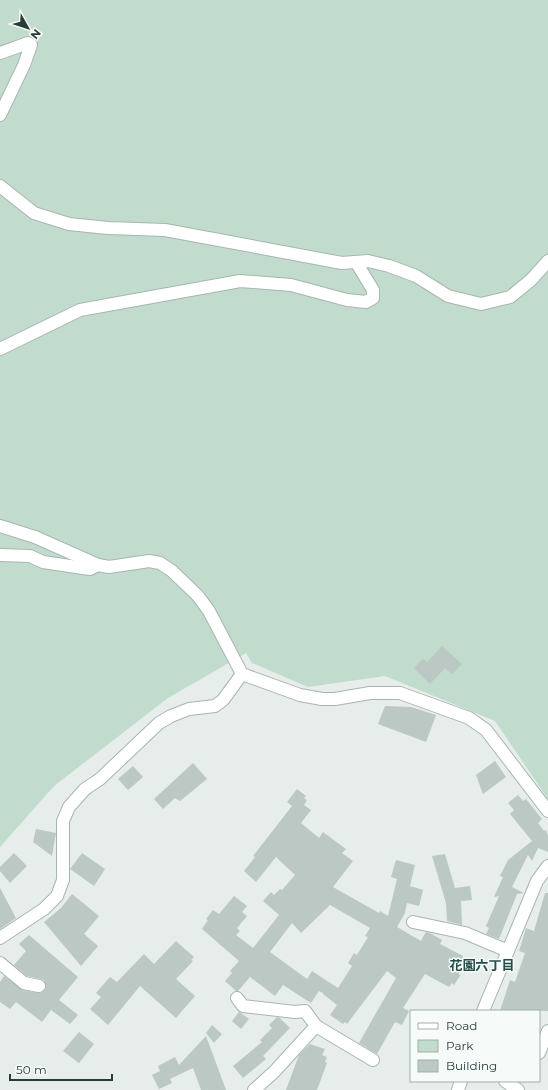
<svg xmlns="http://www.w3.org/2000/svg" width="548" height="1090" viewBox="0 0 548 1090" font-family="Montserrat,'Noto Sans JP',sans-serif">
	<rect width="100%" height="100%" fill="#e6edeb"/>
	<!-- green -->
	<path fill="#c1dccc" d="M 0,0 L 548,0 L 548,799 L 495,721 L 385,676 L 308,687 L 252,663 L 246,653 L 168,698 L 54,786 L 0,847 Z"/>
	<!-- building -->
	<g fill="#bbc8c4" fill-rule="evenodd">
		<path d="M 442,646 L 462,664 L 452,674 L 445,668 L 430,684 L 414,668 L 423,659 L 427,662 Z"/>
		<path d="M 385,706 L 411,707 L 436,715 L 426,742 L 378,724 Z"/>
		<path d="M 495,761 L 506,777 L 483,794 L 476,775 Z"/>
		<path d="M 193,763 L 207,779 L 180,801 L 175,798 L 163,809 L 154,799 Z"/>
		<path d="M 133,766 L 143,777 L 128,790 L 118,779 Z"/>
		<path d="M 297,789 L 306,796 L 304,798 L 307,800 L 304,805 L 311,810 L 301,823 L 319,838 L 323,832 L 346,849 L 342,853 L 353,861 L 333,887 L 379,913 L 380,911 L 388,916 L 397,879 L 391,877 L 396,860 L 415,865 L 410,886 L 423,890 L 419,906 L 407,903 L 405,913 L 397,927 L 421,941 L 426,932 L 430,933 L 442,940 L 440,944 L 463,956 L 462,960 L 465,961 L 459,973 L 460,976 L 454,985 L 452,983 L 449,987 L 425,974 L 403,1008 L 409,1011 L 402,1025 L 395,1022 L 377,1054 L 359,1043 L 396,978 L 387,971 L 347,1024 L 345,1022 L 343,1024 L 330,1015 L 337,1005 L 323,994 L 323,993 L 319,991 L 311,1003 L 283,985 L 275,996 L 250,977 L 238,991 L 236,991 L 225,981 L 232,973 L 230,971 L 239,961 L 202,929 L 208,920 L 206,919 L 213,910 L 219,914 L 234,896 L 247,906 L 242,912 L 247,916 L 237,928 L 240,931 L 236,935 L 253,948 L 279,915 L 263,901 L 271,892 L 274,895 L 280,889 L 282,890 L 295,875 L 276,857 L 256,882 L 244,871 L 255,857 L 253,856 L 292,806 L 287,802 ZM 330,905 L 370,928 L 365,936 L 368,937 L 357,955 L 354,953 L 348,963 L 352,966 L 338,988 L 312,971 L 307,979 L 270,952 L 292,923 L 301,933 Z"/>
		<path d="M 518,795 L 523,801 L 526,799 L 542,819 L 538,823 L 544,831 L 546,830 L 548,836 L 548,852 L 538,848 L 532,861 L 528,855 L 512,887 L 524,893 L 517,894 L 499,939 L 486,934 L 489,928 L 486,926 L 499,896 L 494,897 L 503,877 L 500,876 L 508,860 L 532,841 L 510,814 L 514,810 L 508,803 Z"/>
		<path d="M 36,829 L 56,833 L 52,856 L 33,842 Z"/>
		<path d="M 14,853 L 27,866 L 10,883 L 0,871 L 0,867 Z"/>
		<path d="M 82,853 L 105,869 L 94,886 L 70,869 Z"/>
		<path d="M 445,854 L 455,888 L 470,886 L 472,900 L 461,901 L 462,925 L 447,921 L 446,903 L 432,856 Z"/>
		<path d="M 0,888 L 16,918 L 0,929 Z"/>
		<path d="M 545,893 L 548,893 L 548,1011 L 500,1011 L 510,980 L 515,982 L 525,953 L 519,951 L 526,928 L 534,931 Z"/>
		<path d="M 72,894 L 99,916 L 84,934 L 98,946 L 81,966 L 44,922 L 61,908 Z"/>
		<path d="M 29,935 L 78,977 L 59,1000 L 78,1015 L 70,1024 L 51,1010 L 42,1022 L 16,1002 L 10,1009 L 0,1002 L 0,982 L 4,976 L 23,990 L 41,993 L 46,988 L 44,980 L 27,976 L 14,965 L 26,951 L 19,944 Z"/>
		<path d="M 176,941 L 194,957 L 191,960 L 193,961 L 176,979 L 195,996 L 176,1018 L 140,986 L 108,1025 L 90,1009 L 101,997 L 96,993 L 110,977 L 117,982 L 144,954 L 154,964 Z"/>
		<path d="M 239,1012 L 249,1019 L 241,1029 L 232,1021 Z"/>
		<path d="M 277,1017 L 280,1018 L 290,1028 L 263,1056 L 266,1059 L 243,1078 L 233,1066 L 262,1042 L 260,1040 L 272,1028 L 269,1025 Z"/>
		<path d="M 212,1025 L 222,1034 L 214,1043 L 206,1033 Z"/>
		<path d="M 79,1032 L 94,1044 L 79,1063 L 63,1051 Z"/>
		<path d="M 206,1036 L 226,1090 L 201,1090 L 193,1068 L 170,1079 L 172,1083 L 159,1089 L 152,1075 L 160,1071 L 158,1066 L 175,1057 L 179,1065 Z"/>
		<path d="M 310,1044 L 325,1049 L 322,1055 L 327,1057 L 325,1062 L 327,1063 L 317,1090 L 286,1090 L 299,1055 Z"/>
	</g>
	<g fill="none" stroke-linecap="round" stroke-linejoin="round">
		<defs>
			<g id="minor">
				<path d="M 0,53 L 28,43 L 31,45 L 24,65 L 0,115"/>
				<path d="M 0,186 L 34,213 L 69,224 L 108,228 L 165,230 L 342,263 L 368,261 L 389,266 L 416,276 L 448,296 L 481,304 L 510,297 L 531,280 L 548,261"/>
				<path d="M 0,349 L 80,310 L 240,281 L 291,285 L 347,300 L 366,302 L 373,298 L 373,290 L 356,262"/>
				<path d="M 0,526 L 35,537 L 98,565 L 109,567 L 149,561 L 160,563 L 172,571 L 198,596 L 209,611 L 242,674 L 300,695 L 322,699 L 335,699 L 370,693 L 400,693 L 469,718 L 486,730 L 548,811"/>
				<path d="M 0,555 L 30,556 L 43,562 L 90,569 L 98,565"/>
				<path d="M 413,922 L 465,933 L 508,951"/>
				<path d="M 0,938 L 44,909 L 57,896 L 63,880 L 63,821 L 69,807 L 85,789 L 100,779 L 159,723 L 171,716 L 189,709 L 215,706 L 223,700 L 242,674"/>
				<path d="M 0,963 L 24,983 L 39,986"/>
				<path d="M 237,998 L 243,1006 L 295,1012 L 305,1011 L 316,1026"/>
				<path d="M 483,1011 L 537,881 L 548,866"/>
				<path d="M 539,1053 L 548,1031"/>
				<path d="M 505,1081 L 518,1090"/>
				<path d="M 254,1090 L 274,1072 L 316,1026 L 373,1060"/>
				<path d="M 458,1090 L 461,1081"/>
			</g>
		</defs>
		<!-- minor casing -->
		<use href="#minor" stroke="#a9b5b2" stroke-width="14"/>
		<!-- minor -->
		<use href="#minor" stroke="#fff" stroke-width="12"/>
	</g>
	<g text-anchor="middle" stroke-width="3" stroke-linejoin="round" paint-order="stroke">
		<!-- neighbourhood labels -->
		<g font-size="13" font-weight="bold" fill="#244d49" stroke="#f6faf8">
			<text x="482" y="970">花園六丁目</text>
		</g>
	</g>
	<!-- legend -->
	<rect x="410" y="1010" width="130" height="72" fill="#f6faf8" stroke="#a3aeac"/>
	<rect x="418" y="1023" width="20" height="6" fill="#ffffff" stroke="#a3aeac"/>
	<text x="446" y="1030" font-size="12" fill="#263d3a">Road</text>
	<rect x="418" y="1040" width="20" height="12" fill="#c1dccc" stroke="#a3aeac"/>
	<text x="446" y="1050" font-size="12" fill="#263d3a">Park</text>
	<rect x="418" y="1060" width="20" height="12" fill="#bbc8c4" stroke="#a3aeac"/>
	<text x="446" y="1070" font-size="12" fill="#263d3a">Building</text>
	<!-- north arrow -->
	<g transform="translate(28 28) rotate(129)" stroke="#f6faf8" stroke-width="3" paint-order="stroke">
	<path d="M0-3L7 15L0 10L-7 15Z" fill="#263d3a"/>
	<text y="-6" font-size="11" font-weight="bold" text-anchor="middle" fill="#263d3a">N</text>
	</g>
	<!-- scale -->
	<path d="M10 1074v6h102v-6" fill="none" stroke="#263d3a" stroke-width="2"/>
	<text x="16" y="1074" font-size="12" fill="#263d3a" stroke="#f6faf8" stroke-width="3" paint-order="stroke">50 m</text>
</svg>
